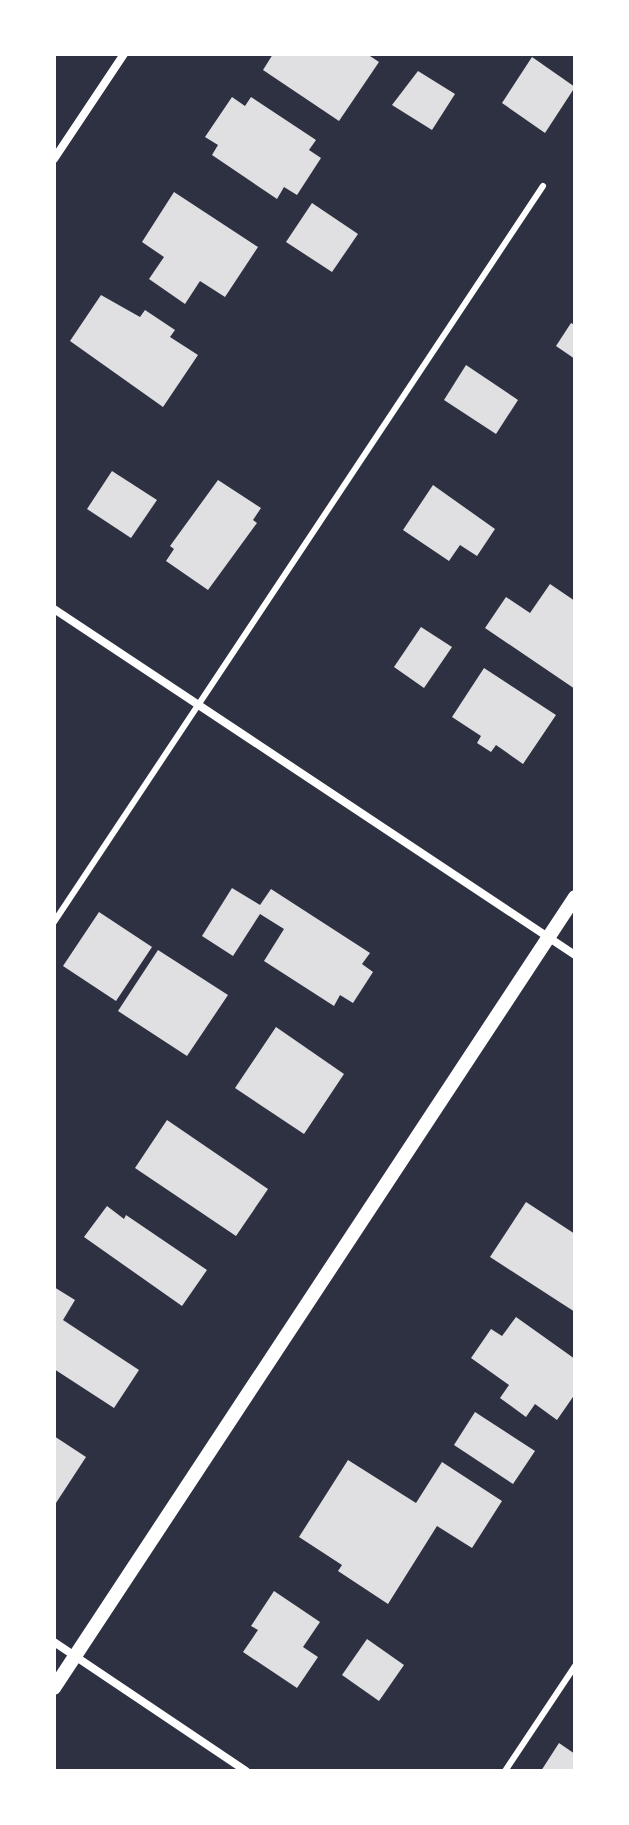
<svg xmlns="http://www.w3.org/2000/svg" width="629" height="1825" viewBox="0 0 629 1825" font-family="Inter,sans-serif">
	<rect width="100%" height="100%" fill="#2d3142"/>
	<!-- building -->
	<g fill="#e0e0e3">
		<path d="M 273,54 L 367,54 L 379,62 L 339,121 L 263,70 Z"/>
		<path d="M 532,57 L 575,87 L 545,133 L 502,103 Z"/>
		<path d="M 418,71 L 455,94 L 432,130 L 392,105 Z"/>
		<path d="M 232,97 L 245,106 L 251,97 L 316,140 L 309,150 L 321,158 L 297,195 L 284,187 L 277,199 L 212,155 L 218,145 L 205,137 Z"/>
		<path d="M 174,192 L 258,247 L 225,297 L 200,281 L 185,304 L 149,279 L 164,257 L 142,242 Z"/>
		<path d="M 312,203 L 358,234 L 332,272 L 286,242 Z"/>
		<path d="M 101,295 L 140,317 L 145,310 L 175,330 L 170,337 L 198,355 L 163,407 L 70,341 Z"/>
		<path d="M 571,323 L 575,325 L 575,359 L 556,346 Z"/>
		<path d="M 466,365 L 518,400 L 496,434 L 444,400 Z"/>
		<path d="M 112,471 L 157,500 L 131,538 L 87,509 Z"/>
		<path d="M 218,480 L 261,508 L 253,520 L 257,523 L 208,590 L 166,561 L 174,549 L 170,546 Z"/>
		<path d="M 433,485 L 495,529 L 477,556 L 460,545 L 449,561 L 403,530 Z"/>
		<path d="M 550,584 L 575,601 L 575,689 L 485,628 L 506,597 L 530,613 Z"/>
		<path d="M 421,627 L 452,647 L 424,688 L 394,667 Z"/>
		<path d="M 484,668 L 556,715 L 523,764 L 496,745 L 491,752 L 477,743 L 481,736 L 452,717 Z"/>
		<path d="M 232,888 L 260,905 L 271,889 L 370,953 L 362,964 L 373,972 L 353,1003 L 340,995 L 334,1006 L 264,961 L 284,929 L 260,914 L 233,956 L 202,936 Z"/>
		<path d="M 99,912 L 152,947 L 116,1001 L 63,966 Z"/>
		<path d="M 158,950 L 228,995 L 187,1056 L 118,1011 Z"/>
		<path d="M 276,1027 L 344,1074 L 304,1134 L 235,1088 Z"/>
		<path d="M 167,1120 L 268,1189 L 236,1236 L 135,1168 Z"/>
		<path d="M 526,1202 L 575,1234 L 575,1312 L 490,1257 Z"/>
		<path d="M 107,1206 L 124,1219 L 126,1215 L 207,1270 L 182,1306 L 84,1237 Z"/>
		<path d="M 54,1287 L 75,1300 L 63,1320 L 139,1370 L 114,1408 L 54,1369 Z"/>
		<path d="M 516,1317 L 575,1359 L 575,1394 L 557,1420 L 535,1404 L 526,1417 L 500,1398 L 509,1385 L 471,1358 L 491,1329 L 502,1336 Z"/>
		<path d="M 475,1412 L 535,1451 L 513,1484 L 454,1445 Z"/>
		<path d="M 54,1436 L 86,1457 L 54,1506 Z"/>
		<path d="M 348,1460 L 416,1503 L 442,1462 L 502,1501 L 472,1548 L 437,1526 L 388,1604 L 338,1571 L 342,1565 L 299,1537 Z"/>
		<path d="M 274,1591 L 320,1622 L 303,1647 L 318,1657 L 297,1688 L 243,1652 L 258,1630 L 251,1626 Z"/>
		<path d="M 367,1639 L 404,1665 L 379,1701 L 342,1675 Z"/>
		<path d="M 559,1743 L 575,1754 L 575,1771 L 541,1771 Z"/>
	</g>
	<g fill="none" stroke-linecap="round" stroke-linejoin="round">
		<!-- service -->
		<g stroke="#fff" stroke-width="6">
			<path d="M 54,922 L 543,186"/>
			<path d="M 505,1771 L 575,1666"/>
		</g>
		<!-- minor -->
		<g stroke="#fff" stroke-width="8">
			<path d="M 54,159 L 124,54"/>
			<path d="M 54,609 L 575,955"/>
			<path d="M 54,1642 L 246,1771"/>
		</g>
		<!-- tertiary -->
		<path stroke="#fff" stroke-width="14" d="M 54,1688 L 575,897"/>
	</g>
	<!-- border -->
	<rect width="629" height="1825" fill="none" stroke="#ffffff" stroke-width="112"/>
</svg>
